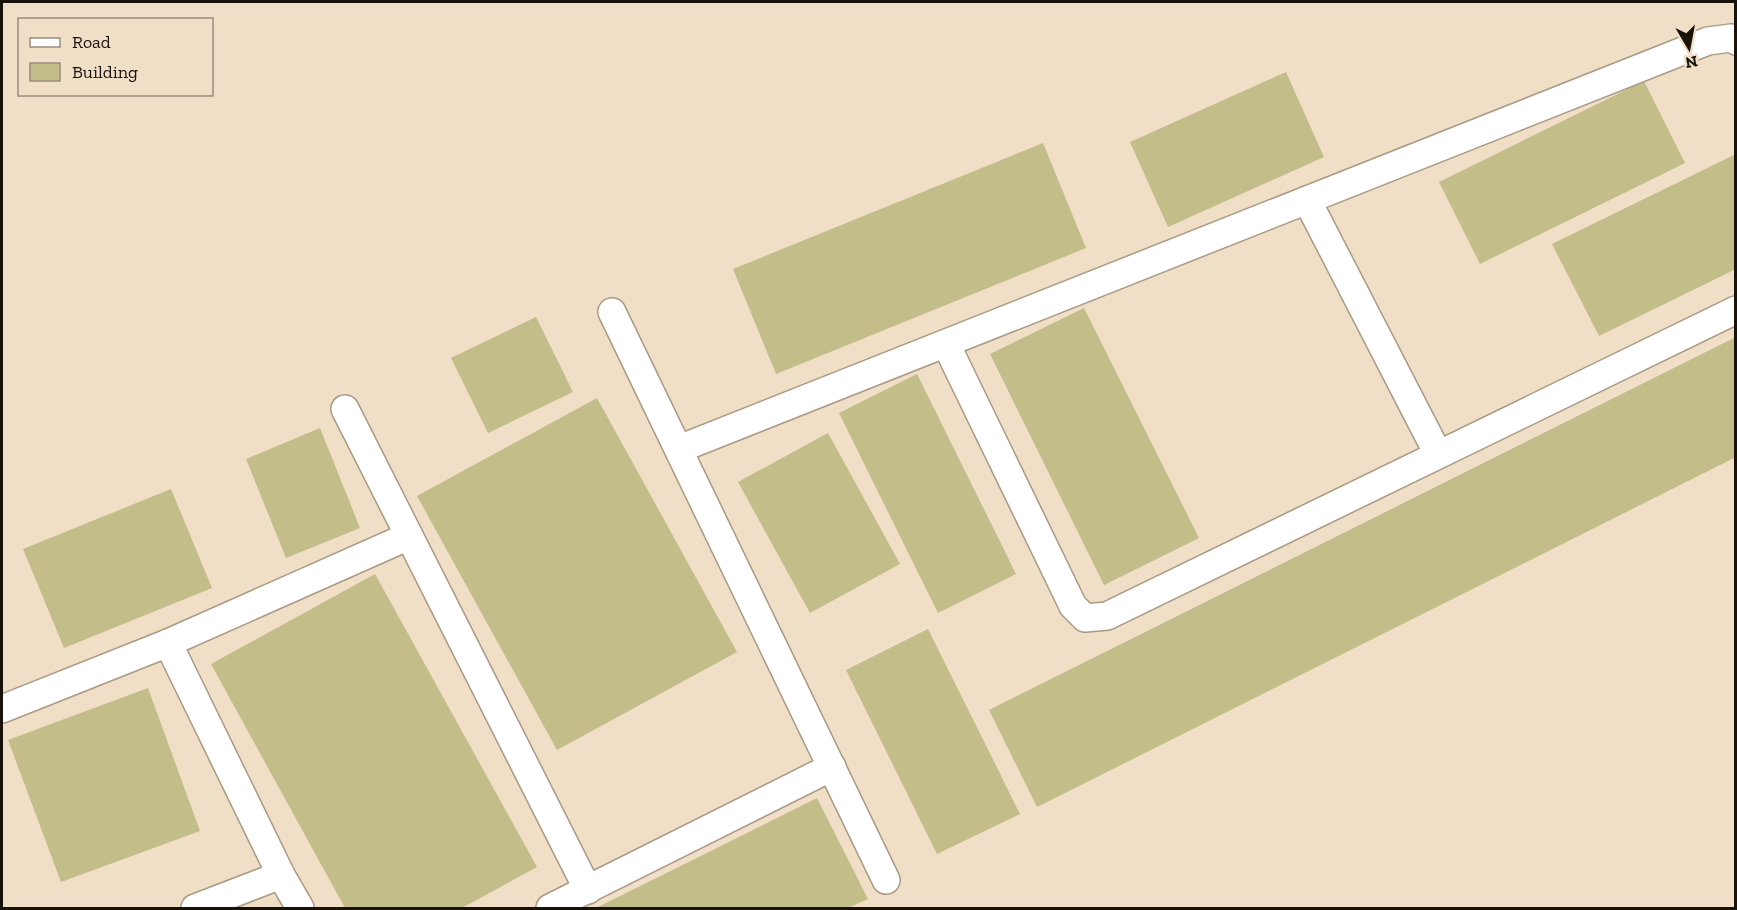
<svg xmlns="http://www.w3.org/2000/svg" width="1737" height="910" viewBox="0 0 1737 910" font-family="'Zilla Slab',serif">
	<rect width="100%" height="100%" fill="#f0dec7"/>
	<!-- building -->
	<g fill="#c2bd89">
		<path d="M 1286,72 L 1324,157 L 1168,227 L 1130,142 Z"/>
		<path d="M 1644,81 L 1685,163 L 1480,264 L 1439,182 Z"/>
		<path d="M 1043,143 L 1086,248 L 776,374 L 733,269 Z"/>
		<path d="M 1736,154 L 1736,269 L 1599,336 L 1552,244 Z"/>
		<path d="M 1084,308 L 1199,538 L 1104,585 L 990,354 Z"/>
		<path d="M 536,317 L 573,392 L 488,433 L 451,358 Z"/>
		<path d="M 1736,337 L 1736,457 L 1037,807 L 989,710 Z"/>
		<path d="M 917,374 L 1016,574 L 938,613 L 839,413 Z"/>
		<path d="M 597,398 L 737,652 L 557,750 L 417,496 Z"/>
		<path d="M 320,428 L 360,528 L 286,558 L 246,459 Z"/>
		<path d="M 828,433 L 900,564 L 810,613 L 738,482 Z"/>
		<path d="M 171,489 L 212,588 L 64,648 L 23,549 Z"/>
		<path d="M 375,574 L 537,867 L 462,908 L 345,908 L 211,664 Z"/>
		<path d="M 928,629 L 1020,814 L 937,854 L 846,670 Z"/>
		<path d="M 148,688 L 200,831 L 61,882 L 8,740 Z"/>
		<path d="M 817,798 L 868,899 L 848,908 L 596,908 Z"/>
	</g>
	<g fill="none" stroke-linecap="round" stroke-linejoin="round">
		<defs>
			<g id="street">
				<path d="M 1307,200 L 1438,454"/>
				<path d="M 612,312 L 886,880"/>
				<path d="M 946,344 L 1073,606 L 1085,618 L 1107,616 L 1736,310"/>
				<path d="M 345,409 L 588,890"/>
				<path d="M 679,449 L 1708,41 L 1731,38 L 1736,41"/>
				<path d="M 168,643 L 281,875 L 300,908"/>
				<path d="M 2,709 L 168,643 L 409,536"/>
				<path d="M 195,908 L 281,875"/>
				<path d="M 550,908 L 832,767"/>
			</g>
		</defs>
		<!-- street casing -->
		<use href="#street" stroke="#aa9983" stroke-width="30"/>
		<!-- street -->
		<use href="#street" stroke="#fff" stroke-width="27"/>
	</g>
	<!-- border -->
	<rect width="1737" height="910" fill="none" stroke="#18120a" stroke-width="6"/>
	<!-- legend -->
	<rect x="18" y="18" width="195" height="78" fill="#f0dec7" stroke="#9a8c7b" stroke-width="1.5"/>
	<rect x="30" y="38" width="30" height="9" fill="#ffffff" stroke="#9a8c7b" stroke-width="1.5"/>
	<text x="72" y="48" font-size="18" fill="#18120a">Road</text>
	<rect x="30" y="63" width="30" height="18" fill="#c2bd89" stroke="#9a8c7b" stroke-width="1.5"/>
	<text x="72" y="78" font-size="18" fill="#18120a">Building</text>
	<!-- north arrow -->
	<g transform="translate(1689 48) rotate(170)" stroke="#f0dec7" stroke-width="4.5" paint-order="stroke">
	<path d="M0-4.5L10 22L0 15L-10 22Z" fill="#18120a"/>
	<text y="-9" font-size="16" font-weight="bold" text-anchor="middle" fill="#18120a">N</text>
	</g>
</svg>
